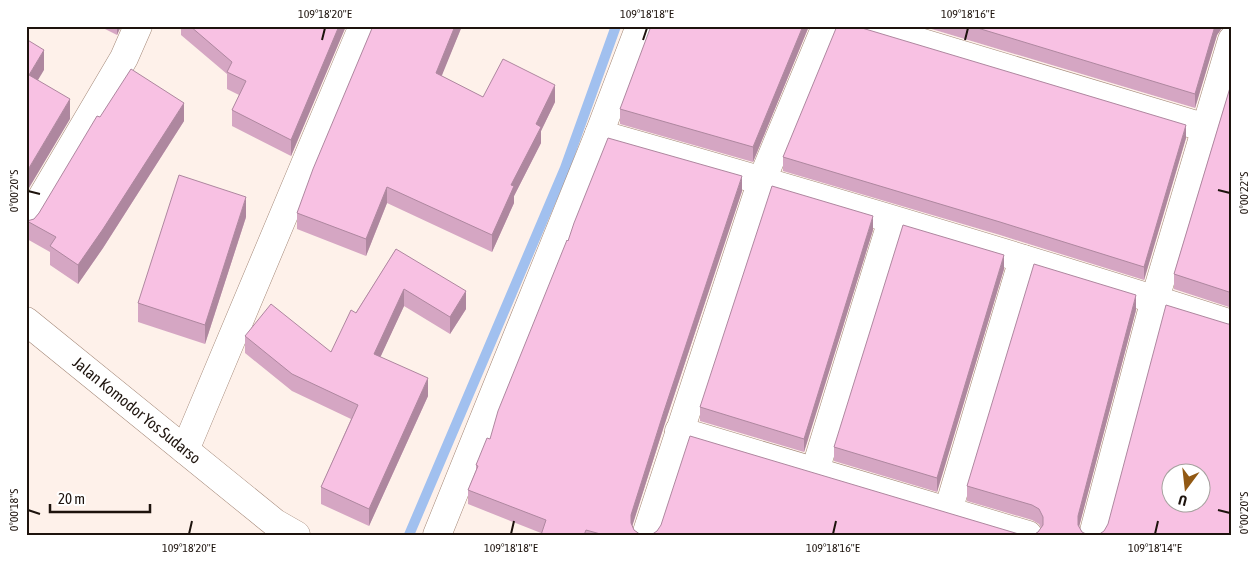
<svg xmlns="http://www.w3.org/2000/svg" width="1258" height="561" viewBox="0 0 1258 561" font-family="'Asap Condensed',sans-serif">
	<rect width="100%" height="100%" fill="#fef1ea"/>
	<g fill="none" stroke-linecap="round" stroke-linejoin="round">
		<!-- stream -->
		<path stroke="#a1c0ef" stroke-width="10" d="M 409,535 L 565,168 L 616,26"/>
		<defs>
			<g id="minor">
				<path d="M 866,26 L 1206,128"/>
				<path d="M 599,134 C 811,194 1022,257 1232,324"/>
				<path d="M 26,224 L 124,58 L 138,26"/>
				<path d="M 26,321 L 275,523 L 296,535"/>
				<path d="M 679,431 L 1028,535"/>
				<path d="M 185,450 L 363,26"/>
				<path d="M 815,471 L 892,220"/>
				<path d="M 948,511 L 1023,259"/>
				<path d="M 437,535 L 599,134 L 640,26"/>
				<path d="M 646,535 L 762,180 L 826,26"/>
				<path d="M 1093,535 L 1155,299 L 1232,40"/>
			</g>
		</defs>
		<!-- minor casing -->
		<use href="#minor" stroke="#a38777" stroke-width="29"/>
		<!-- minor -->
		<use href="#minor" stroke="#fff" stroke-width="28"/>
	</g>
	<!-- wall -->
	<g fill="#d5a6c3">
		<path d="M 99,26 L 121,26 L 117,35 Z"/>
		<path d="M 181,26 L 346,26 L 291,156 L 232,126 L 232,110 L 239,95 L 227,89 L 227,74 L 181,35 Z"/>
		<path d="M 373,26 L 462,26 L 441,76 L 483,97 L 555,102 L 541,131 L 541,143 L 514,196 L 514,203 L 492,252 L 387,203 L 366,256 L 297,229 L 297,213 Z"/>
		<path d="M 809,26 L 753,162 L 620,124 L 620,109 Z"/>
		<path d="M 925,26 L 1226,26 L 1222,28 L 1217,35 L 1195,108 L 925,27 Z"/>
		<path d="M 862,28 L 1186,138 L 1144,280 L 1000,235 L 783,171 L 783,157 Z"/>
		<path d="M 1232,81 L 1232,308 L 1174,289 L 1174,274 Z"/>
		<path d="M 100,117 L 184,121 L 103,248 L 78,284 L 50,265 L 50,252 L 27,239 L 27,221 L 34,219 L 39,213 Z"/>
		<path d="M 742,191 L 664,426 L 632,526 L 634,530 L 641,535 L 541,535 L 541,533 L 468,504 L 468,490 L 476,470 L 476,465 L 490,439 L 568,241 Z"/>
		<path d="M 246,217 L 205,344 L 138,322 L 138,303 Z"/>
		<path d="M 873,230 L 804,452 L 700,421 L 700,407 Z"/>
		<path d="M 396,249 L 466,309 L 450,334 L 404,306 L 380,357 L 428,396 L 369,526 L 321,504 L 321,487 L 351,419 L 292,391 L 245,353 L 245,336 L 331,352 Z"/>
		<path d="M 1004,269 L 937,492 L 834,461 L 834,447 Z"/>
		<path d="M 1136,310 L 1079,526 L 1082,532 L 1038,532 L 1041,528 L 1039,524 L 1032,520 L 967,501 L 967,486 Z"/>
	</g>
	<!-- shaded-wall -->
	<g fill="#ae879f">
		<path d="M 117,26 L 121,26 L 117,35 Z"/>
		<path d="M 339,26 L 346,26 L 291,156 L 291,140 Z"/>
		<path d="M 455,26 L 462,26 L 436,90 L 436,73 Z"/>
		<path d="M 803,26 L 809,26 L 753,162 L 753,147 Z"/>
		<path d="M 1215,26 L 1226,26 L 1222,28 L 1217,35 L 1195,108 L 1195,94 Z"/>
		<path d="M 44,50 L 44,70 L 29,95 L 29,75 Z"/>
		<path d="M 555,85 L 555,102 L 541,131 L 541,143 L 514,196 L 514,203 L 492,252 L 492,235 L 511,185 L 536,124 Z"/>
		<path d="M 70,99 L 70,119 L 26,193 L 26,173 Z"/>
		<path d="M 184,103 L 184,121 L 103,248 L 78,284 L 78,265 Z"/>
		<path d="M 1186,125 L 1186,138 L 1144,280 L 1144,267 Z"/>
		<path d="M 742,176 L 742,191 L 664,426 L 631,530 L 631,515 L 664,411 Z"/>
		<path d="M 387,187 L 387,203 L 366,256 L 366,239 Z"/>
		<path d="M 246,197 L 246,217 L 205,344 L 205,325 Z"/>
		<path d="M 873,216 L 873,230 L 804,452 L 804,439 Z"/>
		<path d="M 1004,255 L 1004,269 L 937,492 L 937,478 Z"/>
		<path d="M 404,289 L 404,306 L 374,371 L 374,354 Z"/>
		<path d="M 466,291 L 466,309 L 450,334 L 450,317 Z"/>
		<path d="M 1136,295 L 1136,310 L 1078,531 L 1078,516 Z"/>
		<path d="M 428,378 L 428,396 L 369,526 L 369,509 Z"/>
	</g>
	<!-- building -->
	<g fill="#f8c1e3" stroke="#ae879f" fill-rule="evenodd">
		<path d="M 190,26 L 339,26 L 291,140 L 232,110 L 246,81 L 227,72 L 232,62 Z"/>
		<path d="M 373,26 L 455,26 L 436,73 L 483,97 L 503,59 L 555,85 L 536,124 L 541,127 L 511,185 L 514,186 L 492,235 L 387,187 L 366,239 L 297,213 L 313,169 Z"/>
		<path d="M 651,26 L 803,26 L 753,147 L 620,109 Z"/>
		<path d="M 837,26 L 859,26 L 862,28 L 1186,125 L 1144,267 L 1000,222 L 783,157 Z"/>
		<path d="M 971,26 L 1215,26 L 1195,94 Z"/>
		<path d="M 26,39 L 44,50 L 29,75 L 70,99 L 26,173 Z"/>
		<path d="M 131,69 L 184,103 L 103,229 L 78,265 L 50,246 L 56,237 L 27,221 L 34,219 L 39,213 L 97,116 L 100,117 Z"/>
		<path d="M 1232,81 L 1232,293 L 1174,274 Z"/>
		<path d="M 608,138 L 742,176 L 664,411 L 631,515 L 631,523 L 634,530 L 641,535 L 604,535 L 586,530 L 584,535 L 541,535 L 546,520 L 468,490 L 478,466 L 476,465 L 487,438 L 490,439 L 498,411 L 567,240 L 568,241 L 574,223 Z"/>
		<path d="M 179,175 L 246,197 L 205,325 L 138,303 Z"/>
		<path d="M 772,186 L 873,216 L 804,439 L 700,407 Z"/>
		<path d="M 903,225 L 1004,255 L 937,478 L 834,447 Z"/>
		<path d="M 396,249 L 466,291 L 450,317 L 404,289 L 374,354 L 428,378 L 369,509 L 321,487 L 358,405 L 292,374 L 245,336 L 271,304 L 331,352 L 351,310 L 356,313 Z"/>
		<path d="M 1034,264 L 1136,295 L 1078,516 L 1078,525 L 1082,532 L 1088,535 L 1033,535 L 1038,532 L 1043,525 L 1043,517 L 1039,509 L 1032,505 L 967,486 Z"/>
		<path d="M 1166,305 L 1228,324 L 1232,324 L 1232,535 L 1098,535 L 1104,531 L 1108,524 ZM 1170,474 L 1200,474 L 1200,504 L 1170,504 Z"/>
		<path d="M 690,436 L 1022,535 L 651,535 L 657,531 L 661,525 Z"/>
	</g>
	<!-- ticks -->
	<path fill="none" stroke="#1d130d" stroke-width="2" d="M 322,40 L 325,28M 643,40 L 647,28M 965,40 L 968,28M 1218,190 L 1230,193M 28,191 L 40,194M 28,510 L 40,514M 1218,510 L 1230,513M 189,534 L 192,521M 511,534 L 514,521M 833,534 L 836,521M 1155,534 L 1158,521"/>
	<g text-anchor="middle" stroke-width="5" stroke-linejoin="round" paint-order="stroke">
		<!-- street labels -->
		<g font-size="16" fill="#1d130d" stroke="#fff">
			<text transform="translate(137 410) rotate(39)" y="6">Jalan Komodor Yos Sudarso</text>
		</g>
	</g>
	<!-- border -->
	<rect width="1258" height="561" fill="none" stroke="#ffffff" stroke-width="55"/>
	<!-- north arrow -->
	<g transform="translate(1186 488) rotate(195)"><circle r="24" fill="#ffffff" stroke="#a5a19e"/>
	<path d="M0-4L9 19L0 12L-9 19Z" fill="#925914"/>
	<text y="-8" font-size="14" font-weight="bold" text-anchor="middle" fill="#1d130d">U</text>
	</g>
	<!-- scale -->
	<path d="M50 504v8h100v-8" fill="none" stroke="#1d130d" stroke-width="2.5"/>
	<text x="58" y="504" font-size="15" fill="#1d130d" stroke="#ffffff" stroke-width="4" paint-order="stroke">20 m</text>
	<rect x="28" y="28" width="1202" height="506" fill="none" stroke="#1d130d" stroke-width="2"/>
	<g font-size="12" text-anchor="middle" fill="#1d130d">
		<text x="325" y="18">109°18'20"E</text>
		<text x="647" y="18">109°18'18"E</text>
		<text x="968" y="18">109°18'16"E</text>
		<text transform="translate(14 191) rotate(-90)" y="4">0°00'20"S</text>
		<text transform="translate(1244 193) rotate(-90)" y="4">0°00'22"S</text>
		<text transform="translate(14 510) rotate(-90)" y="4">0°00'18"S</text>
		<text transform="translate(1244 513) rotate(-90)" y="4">0°00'20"S</text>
		<text x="189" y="552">109°18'20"E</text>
		<text x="511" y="552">109°18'18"E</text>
		<text x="833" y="552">109°18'16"E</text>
		<text x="1155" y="552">109°18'14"E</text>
	</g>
</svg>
